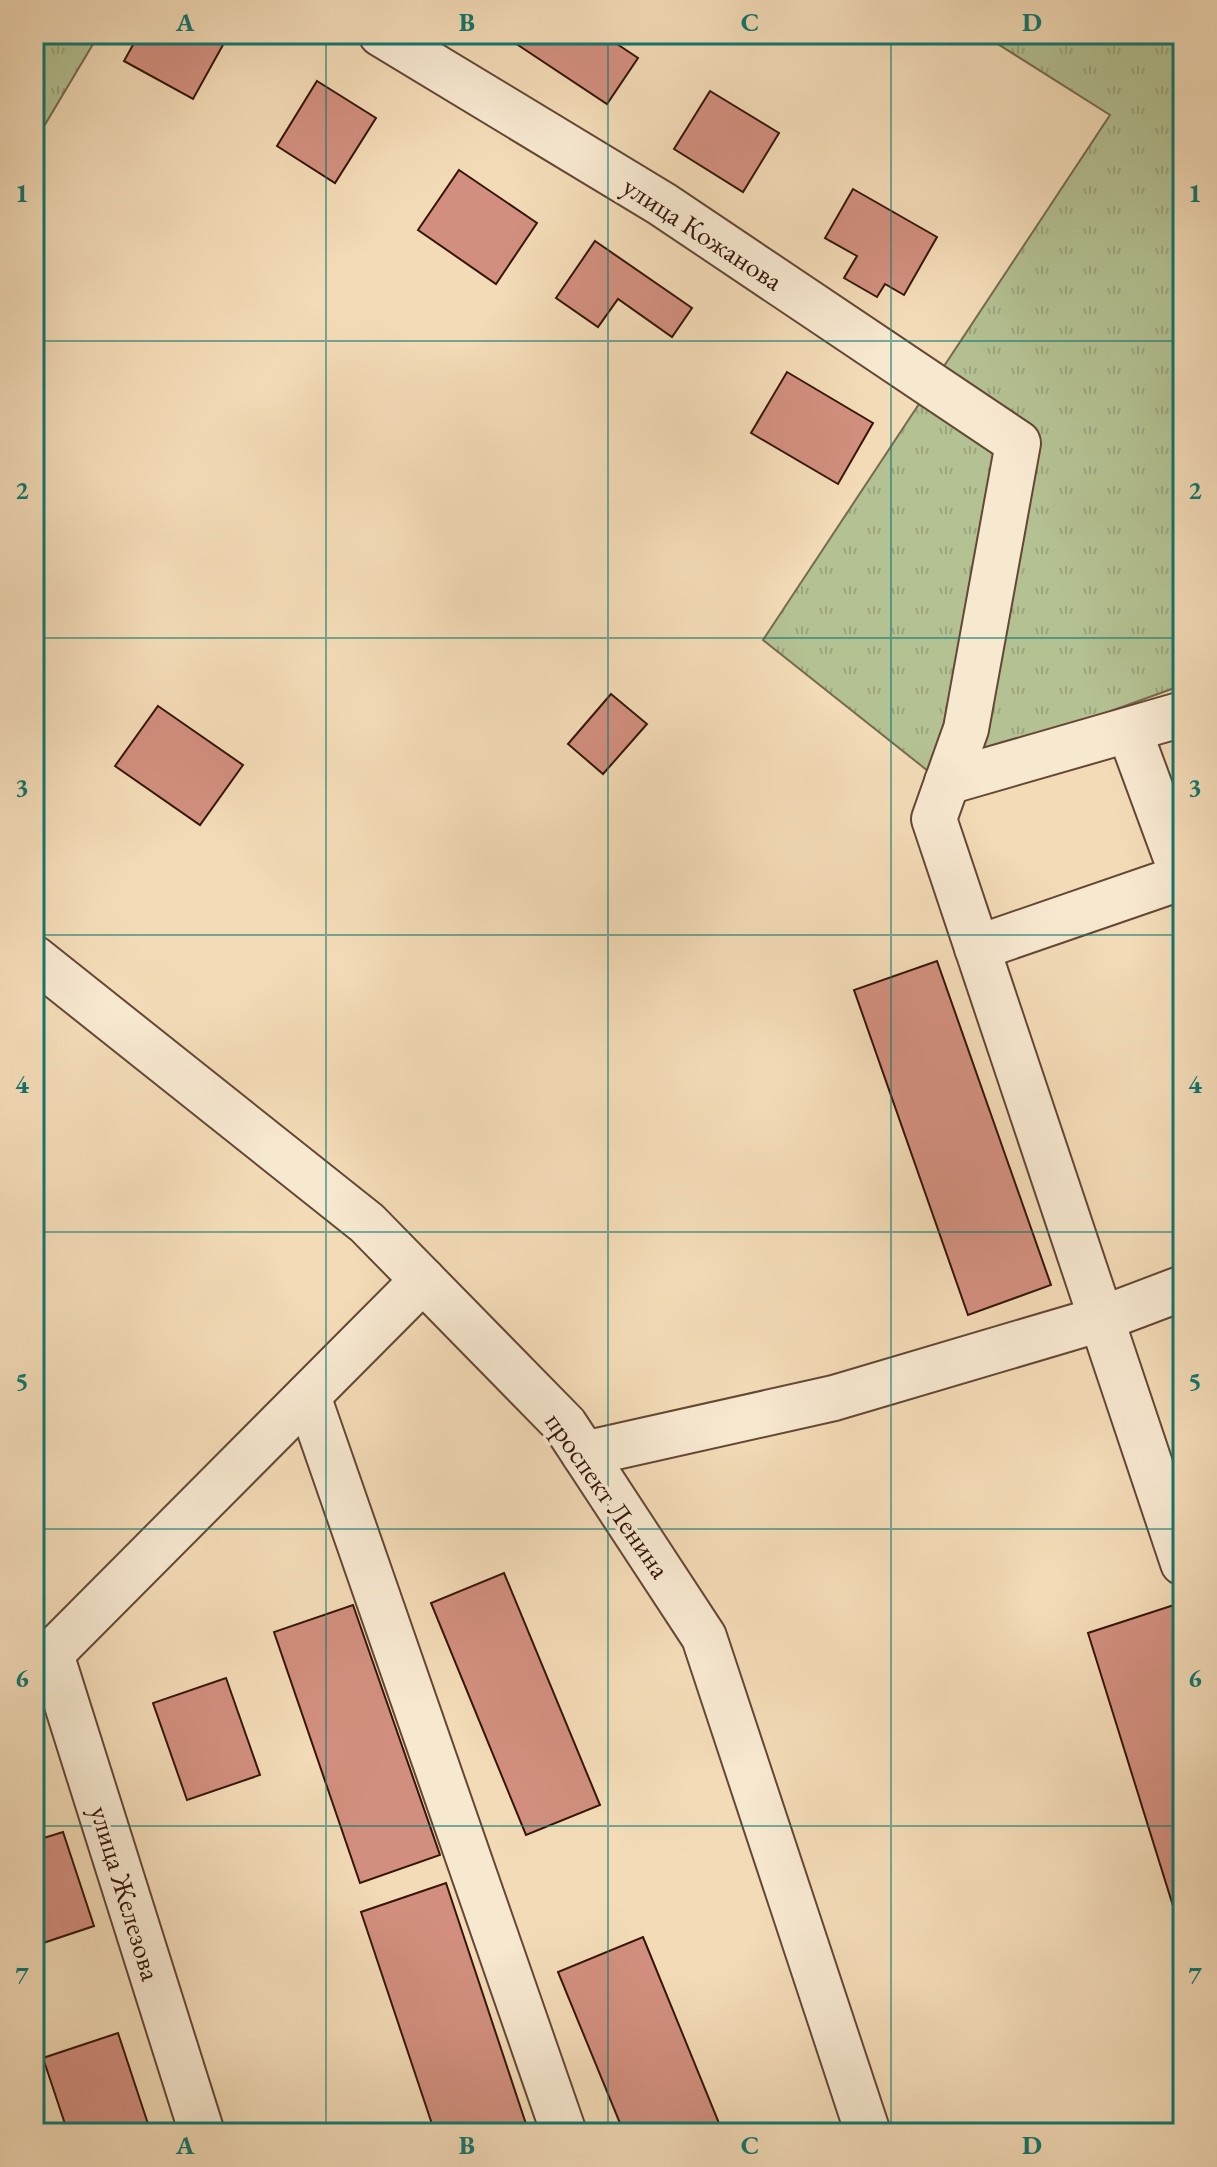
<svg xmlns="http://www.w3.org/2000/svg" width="1217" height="2167" viewBox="0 0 1217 2167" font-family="'EB Garamond',serif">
	<defs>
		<pattern id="grass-tufts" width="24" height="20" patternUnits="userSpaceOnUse" patternTransform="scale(2)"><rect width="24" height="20" fill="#b4c193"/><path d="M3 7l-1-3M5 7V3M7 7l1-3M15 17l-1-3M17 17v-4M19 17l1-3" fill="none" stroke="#9ba57d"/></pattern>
	</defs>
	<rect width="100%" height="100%" fill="#f3dbb7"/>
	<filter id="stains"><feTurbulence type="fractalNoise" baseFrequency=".0025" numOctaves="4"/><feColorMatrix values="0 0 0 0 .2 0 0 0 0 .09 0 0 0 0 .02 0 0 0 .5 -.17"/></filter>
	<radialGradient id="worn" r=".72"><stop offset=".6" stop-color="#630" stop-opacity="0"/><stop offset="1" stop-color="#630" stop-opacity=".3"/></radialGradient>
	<!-- grass -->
	<g fill="url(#grass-tufts)" stroke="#746c4e" stroke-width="2">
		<path d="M 34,34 L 99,34 L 34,143 Z"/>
		<path d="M 982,34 L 1183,34 L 1183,685 L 933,775 L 763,640 L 1110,115 Z"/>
	</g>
	<!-- building -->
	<g fill="#d28f7f" stroke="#351609" stroke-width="2">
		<path d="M 139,34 L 229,34 L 193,99 L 124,61 Z"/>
		<path d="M 517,34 L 602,34 L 638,58 L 607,104 L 512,41 Z"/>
		<path d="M 317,81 L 376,118 L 335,183 L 277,146 Z"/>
		<path d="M 710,91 L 779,133 L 743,192 L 674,149 Z"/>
		<path d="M 459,170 L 537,223 L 496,284 L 418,230 Z"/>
		<path d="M 853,189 L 937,237 L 904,295 L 885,284 L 877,297 L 844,278 L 857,256 L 825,238 Z"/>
		<path d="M 595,241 L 692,308 L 672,337 L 618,299 L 598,327 L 556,298 Z"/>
		<path d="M 787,372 L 873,423 L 838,484 L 751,433 Z"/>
		<path d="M 611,694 L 647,724 L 603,774 L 568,744 Z"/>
		<path d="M 158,706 L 243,765 L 200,825 L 115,766 Z"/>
		<path d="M 937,961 L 1051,1285 L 968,1315 L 854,990 Z"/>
		<path d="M 504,1573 L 600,1805 L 526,1835 L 431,1603 Z"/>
		<path d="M 1177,1604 L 1183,1623 L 1183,1938 L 1088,1633 Z"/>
		<path d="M 353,1605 L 440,1855 L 360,1883 L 274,1632 Z"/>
		<path d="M 226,1678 L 260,1775 L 187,1800 L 153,1703 Z"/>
		<path d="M 63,1832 L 94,1926 L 34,1946 L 34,1841 Z"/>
		<path d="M 446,1883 L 529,2133 L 435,2133 L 361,1912 Z"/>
		<path d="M 643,1937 L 723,2133 L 624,2133 L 558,1972 Z"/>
		<path d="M 118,2033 L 151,2133 L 68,2133 L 43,2058 Z"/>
	</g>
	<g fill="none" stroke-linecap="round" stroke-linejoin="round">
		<defs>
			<g id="minor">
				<path d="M 381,34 L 662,204 L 1018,443 L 966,729 L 934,819 L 1183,1563"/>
				<path d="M 947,782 L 1183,714"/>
				<path d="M 977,948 L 1183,877 L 1129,730"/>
				<path d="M 34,958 L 367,1223 L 565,1425 L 704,1637 L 868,2133"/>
				<path d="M 308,1396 L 564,2133"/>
				<path d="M 584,1454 L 834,1398 L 1101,1319 L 1183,1288"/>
				<path d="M 51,1654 L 202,2133"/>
				<path d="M 34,1671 L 423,1280"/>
			</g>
		</defs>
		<!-- minor casing -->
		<use href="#minor" stroke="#644734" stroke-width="48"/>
		<!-- minor -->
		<use href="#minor" stroke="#f7e8d0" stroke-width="44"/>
	</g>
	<!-- grid -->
	<path fill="none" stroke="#0f766e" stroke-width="2" stroke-opacity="0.55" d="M 326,34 L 326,2133M 608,34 L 608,2133M 891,34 L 891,2133M 34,341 L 1183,341M 34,638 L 1183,638M 34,935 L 1183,935M 34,1232 L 1183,1232M 34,1529 L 1183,1529M 34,1826 L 1183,1826"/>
	<g text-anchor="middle" stroke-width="7" stroke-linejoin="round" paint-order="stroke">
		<!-- street labels -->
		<g font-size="28" fill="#351609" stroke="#f7e8d0">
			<text transform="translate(703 233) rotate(33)" y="10">улица Кожанова</text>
			<text transform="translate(608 1495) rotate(55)" y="10">проспект Ленина</text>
			<text transform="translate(126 1893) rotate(73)" y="10">улица Железова</text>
		</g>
	</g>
	<!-- margin -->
	<rect width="1217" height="2167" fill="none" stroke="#f3dbb7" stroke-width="88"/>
	<rect x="44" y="44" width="1129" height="2079" fill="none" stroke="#0f766e" stroke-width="3"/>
	<g font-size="26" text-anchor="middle" font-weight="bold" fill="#0f766e">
		<text x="185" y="31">A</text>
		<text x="467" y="31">B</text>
		<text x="750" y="31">C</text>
		<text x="1032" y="31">D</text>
		<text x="22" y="202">1</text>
		<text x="1195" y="202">1</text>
		<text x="22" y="499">2</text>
		<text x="1195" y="499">2</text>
		<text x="22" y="796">3</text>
		<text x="1195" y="796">3</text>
		<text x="22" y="1093">4</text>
		<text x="1195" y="1093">4</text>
		<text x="22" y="1390">5</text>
		<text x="1195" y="1390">5</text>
		<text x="22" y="1687">6</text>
		<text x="1195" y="1687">6</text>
		<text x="22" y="1984">7</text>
		<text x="1195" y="1984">7</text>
		<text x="185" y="2154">A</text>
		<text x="467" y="2154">B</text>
		<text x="750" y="2154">C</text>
		<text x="1032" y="2154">D</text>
	</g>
	<rect width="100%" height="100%" filter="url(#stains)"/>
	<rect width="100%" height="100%" fill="url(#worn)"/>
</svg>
